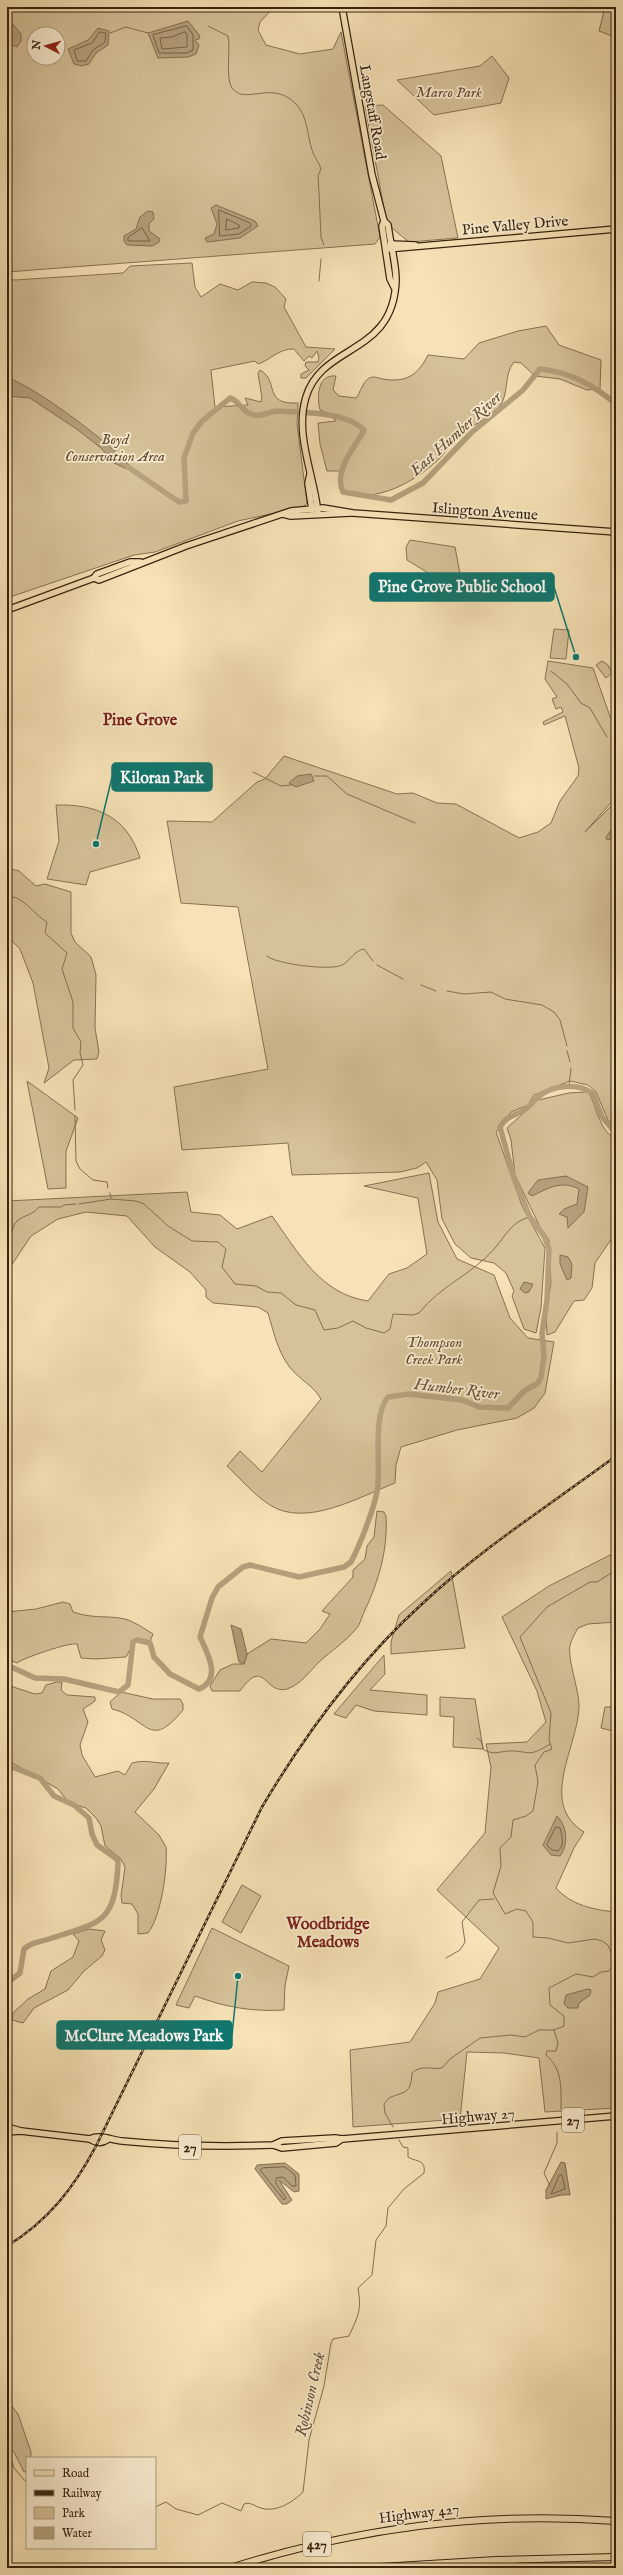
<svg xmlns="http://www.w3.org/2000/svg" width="623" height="2575" viewBox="0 0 623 2575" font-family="'IM FELL English',serif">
	<rect width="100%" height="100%" fill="#f6e2b6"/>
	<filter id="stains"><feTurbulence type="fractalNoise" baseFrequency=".005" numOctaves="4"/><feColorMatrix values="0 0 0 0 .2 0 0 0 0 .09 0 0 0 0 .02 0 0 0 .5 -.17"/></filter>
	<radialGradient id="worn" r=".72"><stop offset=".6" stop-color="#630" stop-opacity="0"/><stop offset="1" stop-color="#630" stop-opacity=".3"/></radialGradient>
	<!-- green -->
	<g fill="#d6c299" stroke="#867254" fill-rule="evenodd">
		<path d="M 7,7 L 274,7 L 260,22 L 258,30 L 266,45 L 300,54 L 333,49 L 341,32 L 380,237 L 375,244 L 7,272 ZM 34,34 L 58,34 L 58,58 L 34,58 Z"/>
		<path d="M 605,7 L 616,7 L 616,62 L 612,36 L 599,31 Z"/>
		<path d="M 492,56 L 509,78 L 501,103 L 434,115 L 397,80 L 480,66 Z"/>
		<path d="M 383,105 L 441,156 L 458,238 L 409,242 L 387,224 L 365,106 Z"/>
		<path d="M 192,263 L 195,287 L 201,297 L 220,284 L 238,290 L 252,282 L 266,283 L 275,287 L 286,299 L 284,307 L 306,347 L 335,349 L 306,378 L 301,378 L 301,374 L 309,370 L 305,366 L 306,362 L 318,362 L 319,358 L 317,351 L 312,358 L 309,356 L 304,361 L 294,349 C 279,348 269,361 258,364 L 255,361 L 211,370 L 215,407 L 248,405 L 245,398 L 261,402 L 262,398 L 258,373 L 260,370 C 280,381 262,405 298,403 L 297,424 L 307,503 L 303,507 L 238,521 L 155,552 L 134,555 L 7,598 L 7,279 L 15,280 L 123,273 L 130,266 Z"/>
		<path d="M 546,326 L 559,345 L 601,360 L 600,389 L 587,390 L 560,379 L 535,376 L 521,363 L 514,362 C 503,375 510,394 499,407 C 492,415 480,422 471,427 C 467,430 461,431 458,434 C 451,440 448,450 442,456 C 421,478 373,508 343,489 L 341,471 L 327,471 L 320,444 L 318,423 L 336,421 L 329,414 L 320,410 C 317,398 317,374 336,376 L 333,390 L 339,396 L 356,398 C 360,393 363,382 368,379 C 373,375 377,378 383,379 C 406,383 418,375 428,355 L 464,359 L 479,343 L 518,331 Z"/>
		<path d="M 410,540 L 455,547 L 461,579 L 455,581 L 458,591 L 407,560 L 406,547 Z"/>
		<path d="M 554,629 L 569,630 L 566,659 L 550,658 Z"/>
		<path d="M 548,661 L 593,668 L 612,722 L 616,726 L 616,797 L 585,832 L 616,801 L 616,1128 L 608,1120 L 596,1092 L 588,1085 L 570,1081 L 534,1095 L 528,1105 L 511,1112 L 496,1132 L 522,1206 L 545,1248 L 541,1308 L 536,1333 L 524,1329 L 512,1296 L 514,1291 L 506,1273 L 494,1263 L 471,1258 L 455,1244 L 442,1219 L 437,1180 L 426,1162 L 417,1168 L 400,1172 L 292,1175 L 288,1143 L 182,1150 L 174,1087 L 268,1069 L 238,907 L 181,903 L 167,821 L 212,822 L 257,782 L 265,779 L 284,756 L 397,794 L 413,793 L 437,803 L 456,804 L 519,838 L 538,832 L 551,823 L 560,801 L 578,776 L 579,768 L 565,716 L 544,725 L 543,722 L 563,712 L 561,707 L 556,709 L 552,699 L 557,697 L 545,679 Z"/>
		<path d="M 602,661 L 608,665 L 612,673 L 606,678 L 596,665 Z"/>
		<path d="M 56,805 C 96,804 127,816 140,858 L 90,872 L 86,885 L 47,879 L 59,841 Z"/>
		<path d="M 7,868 L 19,871 L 36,886 L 45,884 L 71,892 L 71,933 L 75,942 L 91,957 L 96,975 L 95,1028 L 99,1052 L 97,1059 L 74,1060 L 44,1083 L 49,1068 L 33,983 L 20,949 L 7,936 Z"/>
		<path d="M 27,1081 L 78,1118 L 66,1151 L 66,1188 L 48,1189 Z"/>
		<path d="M 587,1092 L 590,1095 C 597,1109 600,1132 616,1139 L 616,1232 L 595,1263 L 592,1288 L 584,1300 L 574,1301 L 555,1332 L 547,1335 L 546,1314 L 551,1283 L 549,1240 L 540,1227 L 515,1175 L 511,1140 L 507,1128 L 538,1100 L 569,1093 Z"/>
		<path d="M 429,1173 L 438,1222 L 457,1259 L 494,1275 L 510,1318 L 528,1338 L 554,1342 L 545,1393 L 534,1408 L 517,1418 L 457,1430 L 401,1447 L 396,1465 L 395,1483 C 359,1497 306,1528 270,1505 C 254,1495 241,1479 227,1466 L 240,1451 L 262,1472 L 321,1399 C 314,1387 304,1382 295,1373 C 279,1358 274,1333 268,1313 L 258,1307 L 213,1303 L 206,1297 L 206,1290 L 190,1272 L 155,1247 L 127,1216 L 86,1212 L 58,1219 L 31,1236 L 7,1272 L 7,1201 L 187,1192 L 191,1212 L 220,1215 L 237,1229 L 272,1216 C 298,1252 320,1294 368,1301 L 389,1274 L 407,1268 L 427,1254 L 418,1198 L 364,1186 Z"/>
		<path d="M 377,1511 L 384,1512 L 386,1516 C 388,1549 379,1580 365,1610 C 362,1616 360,1625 356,1629 C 346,1641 331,1651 319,1662 C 310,1671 300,1685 287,1689 C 264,1695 265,1656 240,1691 L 212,1691 L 210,1686 L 220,1670 L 233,1664 L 244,1664 L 247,1654 L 271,1639 L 306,1643 L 320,1629 L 330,1614 L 322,1611 L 353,1577 L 353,1570 L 365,1559 L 367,1546 L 374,1537 Z"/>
		<path d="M 616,1552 L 616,1622 L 588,1624 L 578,1628 C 575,1633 572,1639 570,1645 C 567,1658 579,1690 579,1705 C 579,1746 537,1803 584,1832 L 574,1848 L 556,1888 C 571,1905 594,1910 616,1912 L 616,2108 L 545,2112 L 539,2058 L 504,2053 L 467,2052 L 460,2119 L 353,2127 L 350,2050 L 410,2042 L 435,2003 L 438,1992 L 480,1979 L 499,1948 L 437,1890 L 485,1833 L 491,1767 L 486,1744 L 527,1742 L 546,1722 L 537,1691 L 502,1617 L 549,1586 Z"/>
		<path d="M 451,1571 L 465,1648 L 391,1654 L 391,1642 L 399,1615 Z"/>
		<path d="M 63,1602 L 70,1604 L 73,1612 C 93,1619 106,1615 125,1619 C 135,1622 145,1629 153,1634 L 149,1644 L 141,1639 L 136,1639 L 126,1657 L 96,1659 L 81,1658 L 77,1644 C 70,1642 23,1658 17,1663 L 7,1659 L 7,1612 L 36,1609 Z"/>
		<path d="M 384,1655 L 385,1674 L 370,1690 L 427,1695 L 427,1715 L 374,1711 L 356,1705 L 346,1718 L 334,1714 Z"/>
		<path d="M 57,1682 L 62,1682 L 61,1690 L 67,1695 L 95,1697 L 95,1701 L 83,1709 L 88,1722 L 80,1745 L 82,1755 L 95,1777 L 118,1771 L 125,1775 L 132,1763 C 146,1759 156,1764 169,1763 L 154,1789 L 135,1812 L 159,1835 L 166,1847 C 168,1868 161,1917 148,1933 L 138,1934 L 138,1914 L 132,1904 L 122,1903 L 121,1896 L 125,1867 L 121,1859 L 105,1846 L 101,1826 L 96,1818 L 86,1808 L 69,1803 L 58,1789 L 7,1760 L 7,1685 L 35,1694 L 42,1693 L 46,1685 Z"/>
		<path d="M 121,1692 L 153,1699 L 180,1699 L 183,1704 L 183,1710 C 149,1752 147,1717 112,1709 L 110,1702 Z"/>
		<path d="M 440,1697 L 475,1699 L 483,1749 L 453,1747 L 454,1717 L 440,1716 Z"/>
		<path d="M 605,1707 L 616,1707 L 616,1732 L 601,1728 Z"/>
		<path d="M 242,1885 L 261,1896 L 241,1933 L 222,1922 Z"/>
		<path d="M 212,1928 L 289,1966 L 285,1986 L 284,2010 C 252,2012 225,2007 195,1996 L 189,2008 L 176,2005 Z"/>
		<path d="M 89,1929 L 105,1931 L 101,1940 L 105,1950 L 102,1956 L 84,1971 L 68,1990 L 34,2008 L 23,2023 L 12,2020 L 13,2013 L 28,1999 L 45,1989 L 51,1971 L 73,1957 L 79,1941 L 73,1934 Z"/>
		<path d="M 7,2400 L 18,2414 L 31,2452 L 31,2458 L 27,2458 L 27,2470 L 24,2472 L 14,2452 L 7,2448 Z"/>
	</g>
	<!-- water -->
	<g fill="#b5a17d" stroke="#836f51">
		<path d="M 7,17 L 21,34 L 21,41 L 17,47 L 7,43 Z"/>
		<path d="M 188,21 L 200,36 L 199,39 L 195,40 L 199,45 L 196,54 L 188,57 L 158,58 L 148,33 Z"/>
		<path d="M 98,28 L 109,31 L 108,45 L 96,53 L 89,64 L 82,66 L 74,64 L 68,49 L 88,40 Z"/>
		<path d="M 216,205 L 255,221 L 258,226 L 240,238 L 207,242 L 205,238 L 214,234 L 217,224 L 211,208 Z"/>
		<path d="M 148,211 L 153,212 L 154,219 L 149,224 L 149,231 L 160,239 L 159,242 L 152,246 L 127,245 L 124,241 L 124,236 L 136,229 L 140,217 Z"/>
		<path d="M 7,378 C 29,382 125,453 134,472 L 114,463 L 101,448 L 78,430 L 30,398 L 7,396 Z"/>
		<path d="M 311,774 L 314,781 L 296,787 L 289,783 L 297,776 Z"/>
		<path d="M 616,824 L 616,838 L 607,840 L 606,837 Z"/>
		<path d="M 566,1176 L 588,1187 L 584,1212 L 568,1228 L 567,1217 L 559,1214 L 564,1209 L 577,1204 L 579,1189 C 561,1180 549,1188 532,1196 L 528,1193 L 538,1180 Z"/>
		<path d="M 560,1255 L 568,1257 L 572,1264 L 571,1278 L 567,1280 L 560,1264 Z"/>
		<path d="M 524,1282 L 533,1284 L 529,1292 L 525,1293 L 520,1289 Z"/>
		<path d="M 231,1625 L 241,1629 L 247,1654 L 244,1664 L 239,1662 Z"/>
		<path d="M 557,1816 C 567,1826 569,1844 560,1856 L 551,1855 L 543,1845 Z"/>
		<path d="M 588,1989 L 591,1990 L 590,1995 L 579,2003 L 578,2008 L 568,2008 L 564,2004 L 566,1995 Z"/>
		<path d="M 561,2162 L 565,2163 L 570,2195 C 561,2194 554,2197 546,2199 L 546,2190 Z"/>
		<path d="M 285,2163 L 299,2174 L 299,2191 L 294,2192 L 279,2180 L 292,2200 L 287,2204 L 282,2204 L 255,2169 L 257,2165 Z"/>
	</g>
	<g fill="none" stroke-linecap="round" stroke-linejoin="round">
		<!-- shore -->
		<g stroke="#766246" stroke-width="1">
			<path d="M 187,26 L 193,35 L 193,50 L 187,53 L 159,53 L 153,35 Z"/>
			<path d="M 100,32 L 106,33 L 105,42 L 93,50 L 86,61 L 77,61 L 74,50 L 92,43 Z"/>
			<path d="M 185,32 L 187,35 L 187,47 L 162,49 L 160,38 L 172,37 Z"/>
			<path d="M 219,210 L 250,223 L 251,226 L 239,234 L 220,236 Z"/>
			<path d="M 227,219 L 239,225 L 239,228 L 226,230 Z"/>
			<path d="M 142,228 L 150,241 L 128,241 L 128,238 Z"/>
			<path d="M 556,1827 L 560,1828 C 562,1835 565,1845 558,1851 L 552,1850 L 547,1845 Z"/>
			<path d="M 285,2167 L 295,2175 L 296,2186 L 292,2186 L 283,2177 L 276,2178 L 276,2184 L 286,2198 L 284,2200 L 260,2170 L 263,2168 Z"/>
			<path d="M 562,2175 L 565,2189 L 551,2194 L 559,2176 Z"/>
		</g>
		<!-- stream -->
		<g stroke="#836f51" stroke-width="1">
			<path d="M 614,7 L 616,28"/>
			<path d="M 208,26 L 228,36 C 231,49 225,78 232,88 C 245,106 272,79 296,104 C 308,117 307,135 312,150 C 314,157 319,162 321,169 L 318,176 L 319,193 L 321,237 L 324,245"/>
			<path d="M 110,33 L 126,27 L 148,33"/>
			<path d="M 29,46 L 34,44"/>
			<path d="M 319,281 L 321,259"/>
			<path d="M 551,671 L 567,684 L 581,703 L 590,708 L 607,737"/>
			<path d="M 253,772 L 281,786 L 291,785"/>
			<path d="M 314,776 L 327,776 L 347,794 L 415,823"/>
			<path d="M 7,896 C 24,896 33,914 47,922 L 45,933 L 67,953 L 62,969 L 73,1002 L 73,1028 L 81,1042 L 80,1053 L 83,1065 L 73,1080 L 75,1110"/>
			<path d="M 267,956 C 275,964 331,971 342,965 C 350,961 355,950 364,949 L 373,961"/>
			<path d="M 377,965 L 403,979"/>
			<path d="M 421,985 L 436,991"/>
			<path d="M 447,991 L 464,994 L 491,992 L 505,999 L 542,1005 L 554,1012 L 560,1020 L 567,1046"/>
			<path d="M 567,1051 L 570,1062"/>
			<path d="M 569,1086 L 571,1068"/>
			<path d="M 75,1116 L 76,1161 L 80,1169 L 93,1180 L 107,1182 L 108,1188"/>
			<path d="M 110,1193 L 111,1198"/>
			<path d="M 79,1204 L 111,1199 L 136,1201 L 144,1204 L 168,1226 L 192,1241 L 218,1242 L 226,1249 L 222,1267 L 235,1284 L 256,1286 L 267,1292 L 281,1293 L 296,1305 L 315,1310 L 324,1330 L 338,1328 L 353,1321 L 366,1328 L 384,1333 L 390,1329 L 393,1314 L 413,1315 L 419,1313 C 440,1286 473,1274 495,1248 C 506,1235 512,1221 530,1217"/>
			<path d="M 7,1248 C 12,1240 10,1228 17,1221 C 24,1215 33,1215 39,1207 L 61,1207 L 64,1205 L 76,1204"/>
			<path d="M 477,1738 L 481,1741 L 484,1750 C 494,1755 498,1752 508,1751 C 529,1750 527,1759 550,1744"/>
			<path d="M 446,1958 L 460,1950 L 465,1942 L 462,1922 L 479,1900 L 494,1899"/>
			<path d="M 554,2030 L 558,2043 L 556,2051 L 547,2051 L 546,2055 C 563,2069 561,2089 561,2109"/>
			<path d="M 393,2127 L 385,2113 L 384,2104 L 389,2098 C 404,2091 411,2095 412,2073 C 422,2064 431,2070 442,2068 L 450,2059 L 480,2038 L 511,2035 L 525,2037 L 539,2030 L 554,2030 L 564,2026 L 564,2016 L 550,2005 L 549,1988 L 576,1974 L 593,1977 L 601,1972 L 609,1971 L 615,1963 L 608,1945 L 602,1941 L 595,1939 L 568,1943 L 548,1938 L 533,1937 L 533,1922 L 526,1911 L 517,1909 L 505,1914 L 493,1893 L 501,1866 L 500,1848 L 511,1837 L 513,1820 L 526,1816 L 533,1811 L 538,1782 L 535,1765 L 544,1752 L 552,1749 L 549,1740 L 551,1713 L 520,1637 L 547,1607 L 590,1582 L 597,1582 L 616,1570"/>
			<path d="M 550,2186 L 544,2173 L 557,2143 L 557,2132"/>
			<path d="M 7,2446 L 14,2468 L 27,2483"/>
			<path d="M 155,2507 L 166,2502 L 176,2509 L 198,2515 L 222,2503 L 241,2511 L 244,2504 C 250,2502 253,2505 258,2507 C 274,2514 292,2503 303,2492 L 309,2440 L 324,2386 L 331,2343 L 333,2339 L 349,2336 C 358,2316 362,2310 358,2288 L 372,2275 L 376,2240 L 386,2226 L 388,2208 L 404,2189 L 424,2173 C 426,2159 416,2162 408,2157 L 408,2148 L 403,2147 L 399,2140"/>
		</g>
		<!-- river -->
		<g stroke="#b5a17d" stroke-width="5.5">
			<path d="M 616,453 L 616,457"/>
			<path d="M 128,467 L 179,502 L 186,501 L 184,458 L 193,433 L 202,421 L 230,398 C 240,401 242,413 254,415 C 261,417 270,411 278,411 C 304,413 345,411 364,430 C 354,449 333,471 343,492 L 391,500 L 423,483 L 471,433 L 523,390 L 540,369 C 570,372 593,385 616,404"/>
			<path d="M 7,1665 L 35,1678 L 64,1679 L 119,1692 L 128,1685 L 133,1642 L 137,1640 L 150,1643 L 154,1657 L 170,1674 L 199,1689 C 222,1679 208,1654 200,1637 L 212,1598 L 218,1587 L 243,1567 L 250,1565 L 299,1577 L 344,1567 L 351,1562 C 360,1545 377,1502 378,1484 C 380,1462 373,1414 388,1397 L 409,1394 L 462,1400 L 479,1407 L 508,1408 L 524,1391 L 538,1383 L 541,1377 L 544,1357 L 542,1334 L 547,1300 L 549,1249 L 544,1236 L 530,1217 L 514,1178 L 500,1127 C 506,1116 514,1116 524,1110 C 530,1107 533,1101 538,1097 C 552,1085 578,1082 593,1094 L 602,1117 L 616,1133"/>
			<path d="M 7,1765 L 40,1778 L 54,1796 L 74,1805 L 89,1818 L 92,1834 L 97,1845 L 118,1860 L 118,1864 C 115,1925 100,1922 49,1939 C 37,1943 34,1941 24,1949 L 20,1973 L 7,1983"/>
		</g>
		<defs>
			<g id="major">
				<path d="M 342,7 L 372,175 L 384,221 L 382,226 L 390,279 L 394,287"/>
				<path d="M 390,244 L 415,245"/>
				<path d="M 387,249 L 616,229"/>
				<path d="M 310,474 L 308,483 L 312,510"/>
				<path d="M 283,514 L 291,516 L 350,513"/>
				<path d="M 318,514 C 315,477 294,435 306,397 C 322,343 394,356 396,280 C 396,262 390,243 388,225 L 384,221"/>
				<path d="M 94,578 L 97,574 L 130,562 L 140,562"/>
				<path d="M 7,610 L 94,578 L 99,580 L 186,546 L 291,511 L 323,508 L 353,513 L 616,532"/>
				<path d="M 7,2127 L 21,2131"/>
				<path d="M 7,2132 L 21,2131 L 90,2139 C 96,2143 101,2144 107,2140"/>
				<path d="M 90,2139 C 100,2134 111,2140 122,2141 C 173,2146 222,2147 273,2145 L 282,2141 L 335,2138 L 342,2139 L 616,2116"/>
				<path d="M 273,2145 L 282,2148 L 336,2143 L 342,2139"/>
			</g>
			<g id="highway">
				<path d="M 503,2562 L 518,2566 L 562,2568"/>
				<path d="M 230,2568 C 357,2528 482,2511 616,2521"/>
				<path d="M 363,2568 L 496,2560 L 616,2557"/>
			</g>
		</defs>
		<!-- major casing -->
		<use href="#major" stroke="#37230e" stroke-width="8"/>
		<!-- highway casing -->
		<use href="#highway" stroke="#37230e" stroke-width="8"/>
		<!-- major -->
		<use href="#major" stroke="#f6e2b6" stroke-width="5.5"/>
		<!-- highway -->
		<use href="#highway" stroke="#f6e2b6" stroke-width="6"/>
		<defs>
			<path id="rail" d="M 7,2246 C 47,2222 74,2188 96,2146 L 262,1807 C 307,1731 358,1662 423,1603 C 482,1548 551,1504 616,1456"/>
		</defs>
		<!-- rail casing -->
		<use href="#rail" stroke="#37230e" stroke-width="2.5"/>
		<!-- rail -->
		<use href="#rail" stroke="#f9ecd0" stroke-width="1" stroke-dasharray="3" stroke-linecap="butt"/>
	</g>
	<g text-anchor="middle" stroke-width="3.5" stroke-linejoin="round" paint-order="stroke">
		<!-- shield labels -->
		<g fill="#f9ecd0" stroke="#715f48" stroke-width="1">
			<rect x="562" y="2108" width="22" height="24" rx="3"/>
			<rect x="179" y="2135" width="22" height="24" rx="3"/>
			<rect x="303" y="2532" width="28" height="24" rx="3"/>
		</g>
		<g font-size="14" font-weight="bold" fill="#37230e">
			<text x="573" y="2125">27</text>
			<text x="190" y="2152">27</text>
			<text x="317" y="2549">427</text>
		</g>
		<!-- park labels -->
		<g font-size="15" font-style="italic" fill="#5f4b31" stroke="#f9ecd0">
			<text x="449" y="97">Marco Park</text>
			<text x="115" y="444">Boyd<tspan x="115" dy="17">Conservation Area</tspan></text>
			<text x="434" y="1347">Thompson<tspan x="434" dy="17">Creek Park</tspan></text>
		</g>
		<!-- street labels -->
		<g font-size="15" fill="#37230e" stroke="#f9ecd0">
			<text transform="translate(373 112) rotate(80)" y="5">Langstaff Road</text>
			<text transform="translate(515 225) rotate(-5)" y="5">Pine Valley Drive</text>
			<text transform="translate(485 511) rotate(4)" y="5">Islington Avenue</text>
			<text transform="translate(478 2116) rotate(-5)" y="5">Highway 27</text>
			<text transform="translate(419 2513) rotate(-7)" y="5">Highway 427</text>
		</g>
		<!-- water labels -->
		<g font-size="16" font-style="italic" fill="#634f35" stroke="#f9ecd0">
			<text transform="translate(455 433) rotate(-42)" y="6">East Humber River</text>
			<text transform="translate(457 1388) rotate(7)" y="6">Humber River</text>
			<text transform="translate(309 2394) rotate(-77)" y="6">Robinson Creek</text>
		</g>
		<!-- neighbourhood labels -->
		<g font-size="16" font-weight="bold" fill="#7a1f14" stroke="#f9ecd0">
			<text x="140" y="725">Pine Grove</text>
			<text x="328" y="1929">Woodbridge<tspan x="328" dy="18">Meadows</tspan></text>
		</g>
	</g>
	<!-- callouts -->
	<path fill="none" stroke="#0f766e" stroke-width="1.5" d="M576 657L554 587M96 844L112 777M238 1976L232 2035"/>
	<g fill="#0f766e" stroke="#f9ecd0" stroke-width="1.5">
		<circle cx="576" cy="657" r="4"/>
		<circle cx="96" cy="844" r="4"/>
		<circle cx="238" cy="1976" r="4"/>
	</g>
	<g fill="#0f766e" stroke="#0f766e" stroke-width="1.5">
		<rect x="370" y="573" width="184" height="28" rx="4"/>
		<rect x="112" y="763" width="100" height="28" rx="4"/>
		<rect x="57" y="2021" width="175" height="28" rx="4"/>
	</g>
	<g font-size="16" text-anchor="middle" font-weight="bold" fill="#fff">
		<text x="462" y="592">Pine Grove Public School</text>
		<text x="162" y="783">Kiloran Park</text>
		<text x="144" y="2041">McClure Meadows Park</text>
	</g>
	<!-- margin -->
	<rect width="623" height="2575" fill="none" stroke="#f6e2b6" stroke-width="24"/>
	<rect x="8" y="8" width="607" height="2559" fill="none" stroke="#37230e" stroke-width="2"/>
	<rect x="12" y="12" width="599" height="2551" fill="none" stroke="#37230e"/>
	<!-- legend -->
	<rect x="26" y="2457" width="130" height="92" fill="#f9ecd0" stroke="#ab9c82"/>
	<rect x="34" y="2470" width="20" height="6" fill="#f6e2b6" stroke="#ab9c82"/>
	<text x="62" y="2477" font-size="12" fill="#37230e">Road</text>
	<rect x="34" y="2490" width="20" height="6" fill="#37230e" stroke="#ab9c82"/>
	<text x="62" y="2497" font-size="12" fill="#37230e">Railway</text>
	<rect x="34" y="2507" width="20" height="12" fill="#d6c299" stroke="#ab9c82"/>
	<text x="62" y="2517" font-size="12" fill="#37230e">Park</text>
	<rect x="34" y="2527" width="20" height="12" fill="#b5a17d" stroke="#ab9c82"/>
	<text x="62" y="2537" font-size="12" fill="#37230e">Water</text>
	<!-- north arrow -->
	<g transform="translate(46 46) rotate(276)"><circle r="19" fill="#f9ecd0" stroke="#ab9c82"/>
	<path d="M0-3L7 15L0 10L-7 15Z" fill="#8f2418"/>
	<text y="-6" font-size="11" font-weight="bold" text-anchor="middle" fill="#37230e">N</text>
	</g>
	<rect width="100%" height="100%" filter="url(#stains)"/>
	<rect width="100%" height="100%" fill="url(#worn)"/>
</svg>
